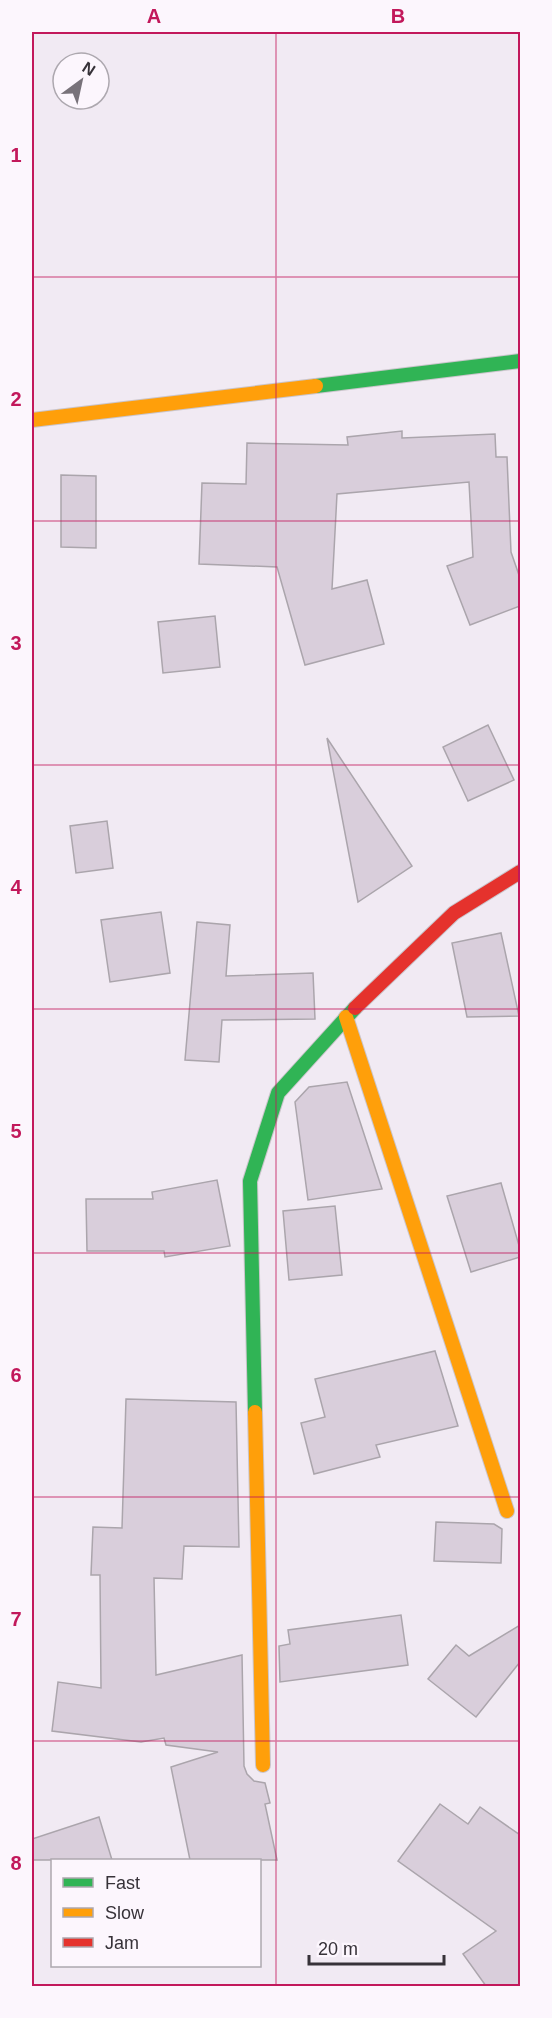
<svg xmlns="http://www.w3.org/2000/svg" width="552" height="2018" viewBox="0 0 552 2018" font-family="Arial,sans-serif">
	<rect width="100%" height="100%" fill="#f1eaf3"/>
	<!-- building -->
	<g fill="#d9cedb" stroke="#aba5ac" stroke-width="1.5">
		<path d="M 402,431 L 402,438 L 495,434 L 496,457 L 507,457 L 511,552 L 520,578 L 520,606 L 470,625 L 447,566 L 473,557 L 469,482 L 337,494 L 332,589 L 367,580 L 384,644 L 305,665 L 277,567 L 199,564 L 202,483 L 246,484 L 247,443 L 348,445 L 347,437 Z"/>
		<path d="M 61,475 L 96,476 L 96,548 L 61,547 Z"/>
		<path d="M 215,616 L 220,667 L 163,673 L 158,622 Z"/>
		<path d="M 488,725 L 514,780 L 468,801 L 443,747 Z"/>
		<path d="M 327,738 L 412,866 L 358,902 Z"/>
		<path d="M 107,821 L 113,868 L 76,873 L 70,826 Z"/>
		<path d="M 161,912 L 170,973 L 110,982 L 101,920 Z"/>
		<path d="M 197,922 L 230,925 L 226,976 L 313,973 L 315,1019 L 222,1020 L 219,1062 L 185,1060 Z"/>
		<path d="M 501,933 L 519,1016 L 467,1017 L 452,943 Z"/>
		<path d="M 347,1082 L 382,1189 L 308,1200 L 295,1102 L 309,1087 Z"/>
		<path d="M 217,1180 L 230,1246 L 165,1257 L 164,1251 L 87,1251 L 86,1199 L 153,1199 L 152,1192 Z"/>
		<path d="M 501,1183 L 520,1249 L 520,1257 L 471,1272 L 447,1196 Z"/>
		<path d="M 335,1206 L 342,1275 L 289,1280 L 283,1211 Z"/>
		<path d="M 435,1351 L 458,1426 L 376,1445 L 380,1457 L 314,1474 L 301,1423 L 325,1417 L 315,1379 Z"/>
		<path d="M 126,1399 L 236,1402 L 239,1547 L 184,1546 L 182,1579 L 154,1578 L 156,1675 L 242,1655 L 244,1766 L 247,1774 L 254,1781 L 265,1783 L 270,1803 L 265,1804 L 277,1860 L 190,1860 L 171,1767 L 218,1752 L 166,1745 L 164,1738 L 141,1742 L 52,1731 L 58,1682 L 101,1688 L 100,1575 L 91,1575 L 93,1527 L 122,1528 Z"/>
		<path d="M 436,1522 L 494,1524 L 502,1529 L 501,1563 L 434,1561 Z"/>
		<path d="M 401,1615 L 408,1665 L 280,1682 L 279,1646 L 290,1644 L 288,1630 Z"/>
		<path d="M 520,1625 L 520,1662 L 476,1717 L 428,1679 L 456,1645 L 469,1656 Z"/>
		<path d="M 440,1804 L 468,1824 L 480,1807 L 520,1835 L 520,1986 L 486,1986 L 463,1954 L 496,1931 L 398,1861 Z"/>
		<path d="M 99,1817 L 112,1860 L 32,1860 L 32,1839 Z"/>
	</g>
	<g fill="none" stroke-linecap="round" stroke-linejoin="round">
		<defs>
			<g id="fast">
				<path d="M 316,386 L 520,361"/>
				<path d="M 255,1412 L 250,1181 L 278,1093 L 355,1008"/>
			</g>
			<g id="slow">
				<path d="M 32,420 L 316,386"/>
				<path d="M 346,1017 L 507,1511"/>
				<path d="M 255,1412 L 263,1765"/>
			</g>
			<path id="jam" d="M 355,1008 L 454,913 L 520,872"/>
		</defs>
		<!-- fast casing -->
		<use href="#fast" stroke="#cac5cb" stroke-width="16"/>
		<!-- slow casing -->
		<use href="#slow" stroke="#cac5cb" stroke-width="16"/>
		<!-- jam casing -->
		<use href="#jam" stroke="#cac5cb" stroke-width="16"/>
		<!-- fast -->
		<use href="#fast" stroke="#30b455" stroke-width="14"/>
		<!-- slow -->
		<use href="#slow" stroke="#ff9f0a" stroke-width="14"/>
		<!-- jam -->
		<use href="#jam" stroke="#e5322d" stroke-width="14"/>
	</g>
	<!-- grid -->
	<path fill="none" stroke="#c2185b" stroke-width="1.5" stroke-opacity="0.55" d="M 276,32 L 276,1986M 32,277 L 520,277M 32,521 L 520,521M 32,765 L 520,765M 32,1009 L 520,1009M 32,1253 L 520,1253M 32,1497 L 520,1497M 32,1741 L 520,1741"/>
	<!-- border -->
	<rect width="552" height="2018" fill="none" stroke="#fcf6fd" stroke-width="66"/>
	<!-- legend -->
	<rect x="51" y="1859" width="210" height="108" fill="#fcf6fd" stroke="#ada8af" stroke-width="1.5"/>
	<rect x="63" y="1878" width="30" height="9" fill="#30b455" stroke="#ada8af" stroke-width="1.5"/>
	<text x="105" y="1889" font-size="18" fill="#373239">Fast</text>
	<rect x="63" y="1908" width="30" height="9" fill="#ff9f0a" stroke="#ada8af" stroke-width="1.5"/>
	<text x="105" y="1919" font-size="18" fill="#373239">Slow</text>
	<rect x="63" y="1938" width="30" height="9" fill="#e5322d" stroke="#ada8af" stroke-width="1.5"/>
	<text x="105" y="1949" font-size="18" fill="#373239">Jam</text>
	<!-- north arrow -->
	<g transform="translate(81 81) rotate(33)"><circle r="28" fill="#fcf6fd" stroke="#ada8af" stroke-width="1.5"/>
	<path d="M0-4.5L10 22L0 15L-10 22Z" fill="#78727a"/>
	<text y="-9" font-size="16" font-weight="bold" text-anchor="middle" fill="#373239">N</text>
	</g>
	<!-- scale -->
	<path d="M309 1955v9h135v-9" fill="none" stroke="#373239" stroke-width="3"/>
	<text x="318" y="1955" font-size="18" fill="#373239" stroke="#fcf6fd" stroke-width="4.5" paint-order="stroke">20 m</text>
	<rect x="33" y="33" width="486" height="1952" fill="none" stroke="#c2185b" stroke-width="2"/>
	<g font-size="20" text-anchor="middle" font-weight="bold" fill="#c2185b">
		<text x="154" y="23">A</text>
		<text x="398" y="23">B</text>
		<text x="16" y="162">1</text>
		<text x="16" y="406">2</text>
		<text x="16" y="650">3</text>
		<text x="16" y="894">4</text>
		<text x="16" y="1138">5</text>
		<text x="16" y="1382">6</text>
		<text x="16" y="1626">7</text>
		<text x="16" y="1870">8</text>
	</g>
</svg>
